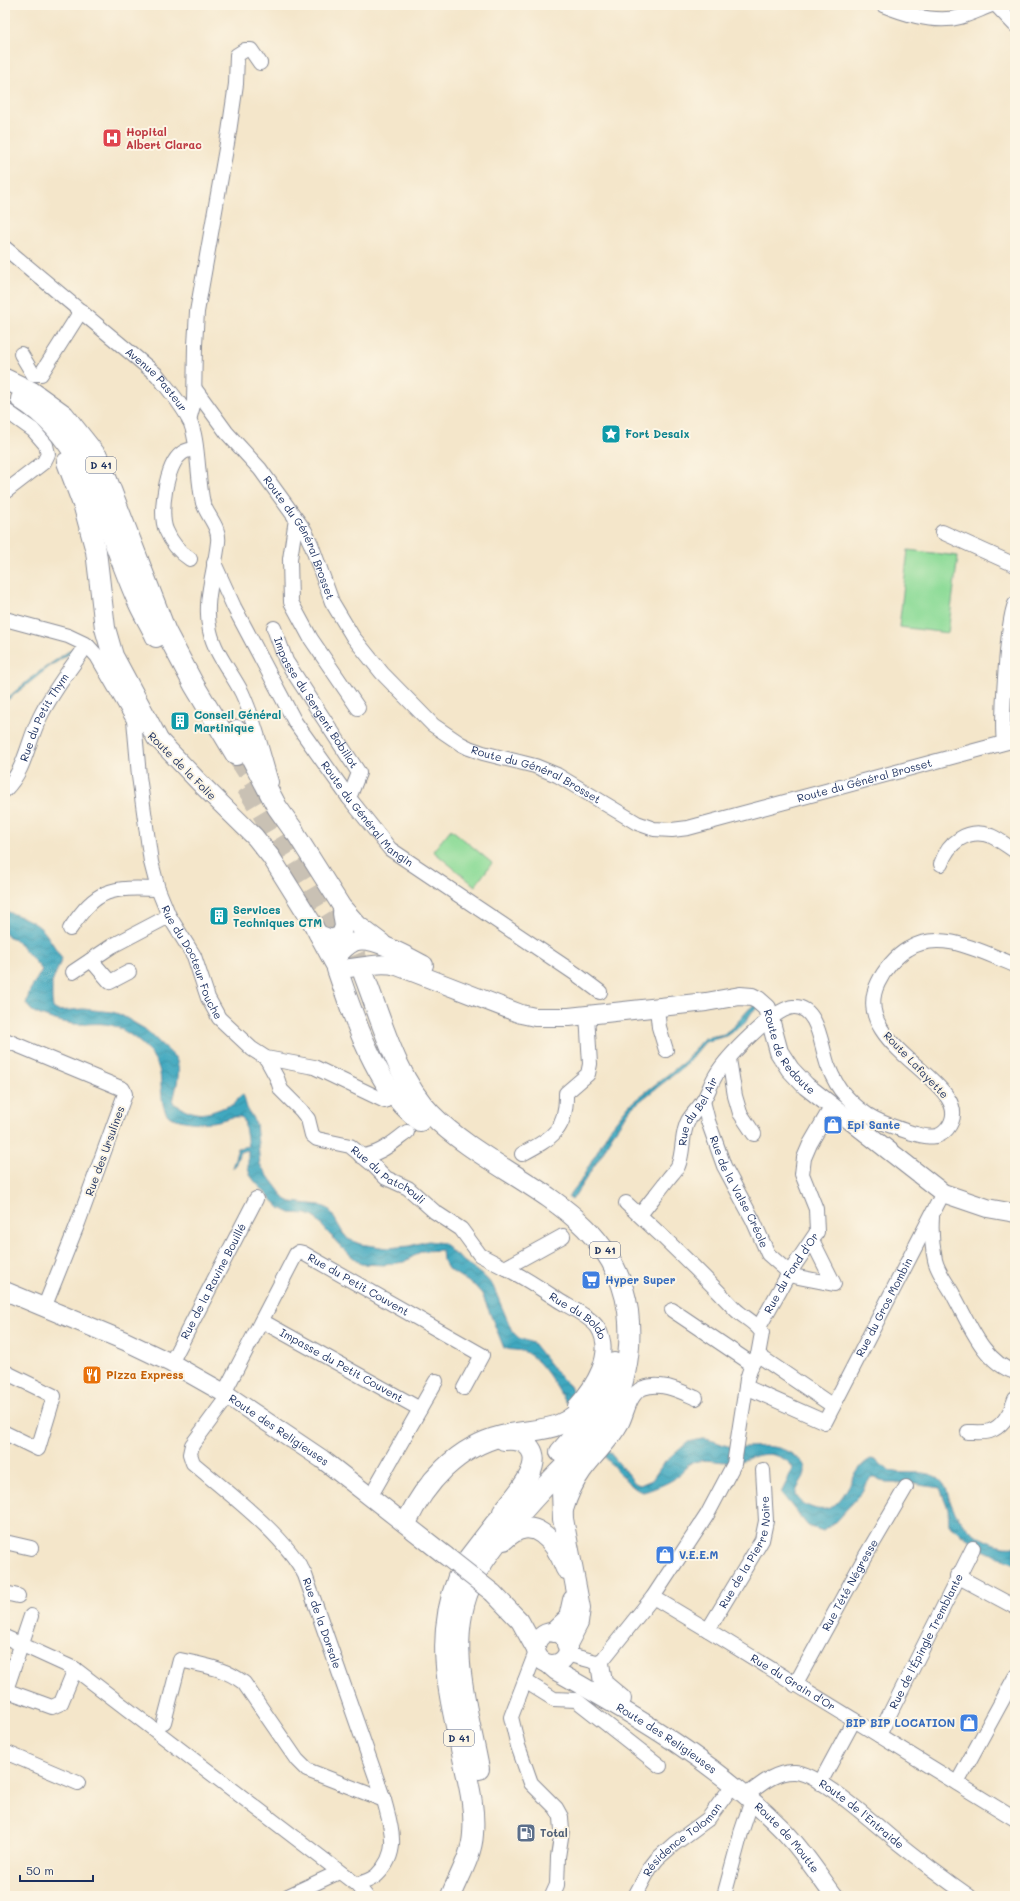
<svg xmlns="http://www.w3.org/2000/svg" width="1020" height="1901" viewBox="0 0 1020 1901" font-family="Mali,sans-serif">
	<defs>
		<pattern id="water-waves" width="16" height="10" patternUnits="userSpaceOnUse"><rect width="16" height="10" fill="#3fa8bf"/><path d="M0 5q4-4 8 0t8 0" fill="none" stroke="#34899e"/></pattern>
	</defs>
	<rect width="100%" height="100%" fill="#fcf5e5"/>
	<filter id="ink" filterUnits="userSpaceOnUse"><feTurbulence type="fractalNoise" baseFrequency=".025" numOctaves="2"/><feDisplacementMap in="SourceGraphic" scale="8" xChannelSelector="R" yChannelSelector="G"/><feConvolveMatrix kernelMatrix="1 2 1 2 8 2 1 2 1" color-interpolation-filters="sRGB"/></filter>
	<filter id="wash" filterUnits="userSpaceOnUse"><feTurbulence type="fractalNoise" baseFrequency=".012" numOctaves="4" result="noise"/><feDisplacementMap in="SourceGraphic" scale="16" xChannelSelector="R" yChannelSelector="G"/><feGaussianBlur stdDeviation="0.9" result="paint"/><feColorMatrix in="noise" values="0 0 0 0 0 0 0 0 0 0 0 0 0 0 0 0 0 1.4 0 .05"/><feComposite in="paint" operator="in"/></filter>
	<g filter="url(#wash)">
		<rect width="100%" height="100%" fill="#f4e6ca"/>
		<!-- pitch -->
		<g fill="#8fdc99" stroke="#55867c">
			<path d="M 908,550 L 958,556 L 948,633 L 899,627 Z"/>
			<path d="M 451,829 L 492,863 L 475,886 L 433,851 Z"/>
		</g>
		<!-- water -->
		<g fill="url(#water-waves)" stroke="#2d6c8e">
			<path d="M 76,646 L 78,648 L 49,667 L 5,702 L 5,700 L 36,674 Z"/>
			<path d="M 5,911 C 19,916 37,921 46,934 C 52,942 56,950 62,958 L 52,983 L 52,1000 L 53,1008 L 58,1011 L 83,1009 L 113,1012 L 121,1015 L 145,1029 L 175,1057 C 183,1070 175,1089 173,1103 C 193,1114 199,1117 220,1109 C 224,1107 228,1106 232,1105 C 237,1102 238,1096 243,1094 L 247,1108 L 256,1124 L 260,1165 L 285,1199 L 291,1202 L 320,1205 L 329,1209 L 343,1233 L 348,1239 L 360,1244 L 388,1248 L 409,1246 L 428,1241 L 444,1243 L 453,1253 L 486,1278 L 493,1286 L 512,1331 L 519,1338 L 533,1343 L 556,1372 L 570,1386 L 573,1394 L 566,1403 C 555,1385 544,1362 525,1352 C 518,1349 510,1351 504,1348 L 482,1294 L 475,1286 L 448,1269 L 443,1260 L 442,1250 L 422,1251 L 404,1262 L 385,1265 L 361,1264 L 342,1248 L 314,1217 L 306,1214 L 290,1213 L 280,1208 L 256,1183 L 250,1175 L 248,1168 L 248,1150 L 240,1152 L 234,1168 L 232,1168 L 238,1148 L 248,1146 L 244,1120 L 241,1117 C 233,1116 226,1119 218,1121 C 202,1124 188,1123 173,1118 C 157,1114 164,1079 158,1066 C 151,1049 133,1035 117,1027 C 102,1021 89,1025 75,1024 C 66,1024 40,1016 32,1011 C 30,1009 28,1006 26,1004 L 30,990 L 42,970 L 19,943 L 5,934 Z"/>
			<path d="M 759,1002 L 762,1004 L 752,1012 L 745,1023 L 726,1036 L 705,1042 L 685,1066 L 631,1108 L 612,1135 L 602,1154 L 572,1200 L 568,1197 L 580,1182 L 609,1130 L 629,1105 L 685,1061 L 701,1041 L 705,1038 L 724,1034 L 734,1026 L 749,1009 Z"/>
			<path d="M 702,1439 C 714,1439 724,1447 735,1447 C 758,1448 778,1441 797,1458 C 801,1461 805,1464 805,1470 C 806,1479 795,1485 796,1495 C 800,1502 805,1505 813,1508 C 846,1519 849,1467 871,1459 C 880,1460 883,1469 892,1471 C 907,1476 926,1468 939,1479 C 948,1486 948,1497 952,1506 C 961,1529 990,1549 1015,1546 L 1015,1564 L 983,1550 L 949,1525 L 948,1508 L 940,1488 L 907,1483 L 886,1483 L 875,1477 L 871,1477 L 859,1496 L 833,1524 L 823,1531 L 808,1526 L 781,1493 L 793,1469 C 791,1463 786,1460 780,1457 C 760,1449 750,1461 732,1462 C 719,1463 704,1457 692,1463 C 685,1467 680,1474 674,1479 C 666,1484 652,1490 643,1492 C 632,1491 614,1466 605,1457 L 607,1449 L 635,1483 L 640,1485 L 652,1480 L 663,1464 L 688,1442 Z"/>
		</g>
	</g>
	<g filter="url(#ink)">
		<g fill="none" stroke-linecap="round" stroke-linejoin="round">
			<!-- highway-tunnel -->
			<g stroke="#c9c1b4" stroke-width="20" stroke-dasharray="20 10" stroke-linecap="butt">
				<path d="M 236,755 L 263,796"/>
				<path d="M 246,787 L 343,948"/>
				<path d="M 344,927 L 364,975"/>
			</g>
			<defs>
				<g id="minor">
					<path d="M 883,5 C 905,14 936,24 960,17 C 971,14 981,9 992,5"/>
					<path d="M 996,5 L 1015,25"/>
					<path id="s1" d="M 5,248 L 157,375 C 168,389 181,403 189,419 C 199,439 197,479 203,503 C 207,516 220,527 218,542 C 215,572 203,601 210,631 C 215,654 232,673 242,693 C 255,721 262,752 271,782"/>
					<path d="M 21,354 L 33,374 L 41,374 L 81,311"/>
					<path id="s2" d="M 195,389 L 227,433 L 260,469 L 305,531 L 311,544 L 332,602 L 353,637 L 382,673 L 433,725 L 461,744 L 469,748 L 483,753 L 535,766 L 557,775 L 637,823 L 654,829 L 672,830 L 688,828 L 1015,740"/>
					<path d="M 5,410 L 33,430 L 46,445 L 48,454 L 44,462 L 5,492"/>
					<path d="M 189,420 L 194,402 L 195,345 L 197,312 L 229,132 L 236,84 L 237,55 L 245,50 L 251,50 L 260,63"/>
					<path d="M 296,519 L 290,559 L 291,602 L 311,639 L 358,708"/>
					<path d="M 942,532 L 1015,565"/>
					<path d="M 190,559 C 179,552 171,542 166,530 C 159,514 166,465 181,454 C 185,450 190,450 195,449"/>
					<path id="s3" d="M 214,563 L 234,607 L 295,722 L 349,798 L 390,849 L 576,974 L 600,992"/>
					<path d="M 5,619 L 68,636 L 87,645 L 97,656 L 134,720 L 141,725"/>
					<path id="s4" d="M 274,628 L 286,661 L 359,773 L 349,798"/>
					<path id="s5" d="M 134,720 L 139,776 L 151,862 L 158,889 L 169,916 L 194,956 L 208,998 L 219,1018 L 252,1049 L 266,1058 L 314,1067 L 385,1101"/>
					<path d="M 1004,742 C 1001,722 1007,622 1015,604"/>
					<path id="s6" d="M 5,790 C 26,769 27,743 40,717 C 52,692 71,668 87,645"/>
					<path d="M 941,864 C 948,843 968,827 991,836 C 1000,840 1007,846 1015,851"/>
					<path d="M 70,929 C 97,888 111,887 158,889"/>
					<path d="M 91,960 L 110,982 L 129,972"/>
					<path d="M 73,972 L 112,946 L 169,916"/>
					<path d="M 657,1008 L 659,1027 L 666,1050"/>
					<path d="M 5,1040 L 123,1089 L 125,1094 L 78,1223 L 44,1308"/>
					<path id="s7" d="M 266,1058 L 277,1078 L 281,1090 L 301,1110 L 308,1119 L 312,1135 L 317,1139 L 350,1146 L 372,1164 L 386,1178 L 408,1188 L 435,1212 L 461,1229 L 480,1255 L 505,1268 L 563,1236"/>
					<path d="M 729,1059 L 735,1096 L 740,1113 L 754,1134"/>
					<path id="s8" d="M 703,1101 L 708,1121 L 724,1166 L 753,1220 L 768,1254 L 785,1269 L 788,1275 L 834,1284 L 812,1240"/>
					<path d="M 522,1154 C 552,1138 567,1130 566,1093 L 588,1074 L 590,1064 L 587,1015"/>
					<path d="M 361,1156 C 380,1155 392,1143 407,1132"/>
					<path id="s9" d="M 626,1203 C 664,1237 700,1272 735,1309 C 744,1318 756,1322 762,1333 L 758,1355 L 752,1364 L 747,1379 L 746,1387 L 825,1422 L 943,1193"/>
					<path id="s10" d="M 640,1215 C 649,1203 659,1191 668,1179 C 671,1175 676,1170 678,1166 C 684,1152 681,1134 688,1121 C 692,1114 699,1108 703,1101 C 708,1093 711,1083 716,1075 C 726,1058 773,1009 793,1007 C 819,1005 821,1048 828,1066 C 832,1076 837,1087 845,1095 C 865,1118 884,1124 912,1133 C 925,1136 937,1141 947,1129 C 983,1084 846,1049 878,983 C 884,970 896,956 908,949 C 941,928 983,953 1015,965"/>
					<path d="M 932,1217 C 931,1232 932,1246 935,1260 C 938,1274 949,1285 955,1298 C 969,1323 984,1363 1015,1372"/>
					<path id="s11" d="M 505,1268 C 524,1277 540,1288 558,1300 C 569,1307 591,1317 598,1328 C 614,1354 592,1387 575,1406"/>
					<path d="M 672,1310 L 752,1364"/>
					<path id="s12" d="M 262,1321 L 420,1409"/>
					<path id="s13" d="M 759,1327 L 788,1275 L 817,1232 L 816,1209 L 802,1174 L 804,1158 L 810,1144 L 832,1106"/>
					<path d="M 758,1355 L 833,1406"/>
					<path id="s14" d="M 171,1363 L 256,1199"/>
					<path d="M 5,1372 L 54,1396 L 38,1449 L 5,1433"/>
					<path id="s15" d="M 224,1393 L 296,1254 L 299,1252 L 303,1253 L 482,1355 L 464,1388"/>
					<path id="s16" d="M 228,1396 L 192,1445 L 190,1454 L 193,1463 C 227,1492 286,1536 305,1575 L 384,1800 C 391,1827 401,1852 377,1875 C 372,1880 363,1882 357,1885"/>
					<path d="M 968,1432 C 975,1432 984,1433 990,1431 C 1004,1426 1011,1411 1015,1399"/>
					<path d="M 370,1497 L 436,1381"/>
					<path d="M 566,1510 C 570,1497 576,1483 584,1472 C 596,1455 612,1442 622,1423 C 628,1411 629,1394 643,1388 C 661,1381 680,1391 696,1398"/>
					<path d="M 5,1542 L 31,1548"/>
					<path d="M 957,1576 L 1015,1607"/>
					<path d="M 5,1593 L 18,1596"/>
					<path id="s17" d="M 653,1597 L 708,1630 L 1015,1819"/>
					<path id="s18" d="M 708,1630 L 762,1540 L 766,1521 L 763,1470"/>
					<path d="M 5,1637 L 75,1669 L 357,1885 L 366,1896"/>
					<path d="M 536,1652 L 511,1717 L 518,1746 L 531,1783 L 556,1808 L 561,1817 L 562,1831 L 558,1857 L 557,1885 L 552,1896"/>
					<path d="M 566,1654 L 600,1663 L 653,1597 L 707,1515 L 734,1464 L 746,1387"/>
					<path d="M 525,1681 L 554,1699 L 576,1700 L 660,1766"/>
					<path id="s19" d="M 795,1685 L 865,1557 L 906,1487"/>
					<path d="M 5,1690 L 52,1707 L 61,1703 L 75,1669"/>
					<path d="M 6,1690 L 31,1616"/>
					<path d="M 164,1722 L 180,1660 C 203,1665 225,1668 244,1683 L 297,1760 L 307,1770 L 384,1800"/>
					<path id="s20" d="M 879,1735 L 973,1548"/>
					<path d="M 5,1752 L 78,1783"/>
					<path d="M 820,1783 L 854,1720"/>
					<path d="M 957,1783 L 1015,1677"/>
					<path id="s21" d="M 747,1795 C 761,1784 776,1771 795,1772 C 820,1774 873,1822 893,1839 C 918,1859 943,1878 969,1896"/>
					<path d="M 288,1896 L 339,1872"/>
					<path id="s22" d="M 635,1896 L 650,1868 L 657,1859 L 674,1844 L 708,1819 L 733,1785"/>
					<path d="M 724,1896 L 741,1833 L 752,1800"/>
				</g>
				<g id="major">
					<path id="s23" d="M 157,738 L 199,782 L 255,837 L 271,857 L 311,921 L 337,969 C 357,969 378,961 397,966 L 521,1014 L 535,1017 L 569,1017 L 706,1002 L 740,996 L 752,997 L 758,1000 L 767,1008 L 779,1052 L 790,1069 L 806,1086 L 943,1193 L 987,1208 L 1015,1213"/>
					<path d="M 294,831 L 342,907 L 358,925 L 382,943"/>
					<path d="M 318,934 L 331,939 L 341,935 L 344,926 L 342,913"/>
					<path d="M 333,961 C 339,954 345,946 354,942 C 371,935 409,957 424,965"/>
					<path id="s24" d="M 5,1291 L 125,1341 L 171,1363 L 224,1393 L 322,1459 L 446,1556"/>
					<path d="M 493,1593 L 520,1621 L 536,1650"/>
					<circle cx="552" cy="1648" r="16"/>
					<path d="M 600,1663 L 603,1683 L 622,1699"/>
					<path id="s25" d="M 548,1664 L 556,1671 C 636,1716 717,1763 782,1829 C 802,1849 817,1873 834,1896"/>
				</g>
				<g id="highway">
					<path d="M 5,379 L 32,392 L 64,415 L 99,459 L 166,632 L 194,685 L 236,755"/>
					<path d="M 21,399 C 93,444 106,533 139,604 C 144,615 151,626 156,637"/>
					<path d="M 67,462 L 84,507 L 96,551 L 105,628 L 113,656 L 157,738"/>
					<path d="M 237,730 L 277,807 L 294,831"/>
					<path d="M 337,969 C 351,1010 372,1073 402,1104 C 408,1110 414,1116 420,1121"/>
					<path d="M 364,975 C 381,1019 397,1080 431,1114 C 497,1181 613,1204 628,1311 C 632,1344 627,1378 613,1407 C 601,1435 575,1455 555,1476 C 528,1504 498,1537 478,1570"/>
					<path d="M 560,1452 C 584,1425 606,1399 614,1363"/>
					<path d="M 503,1512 C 514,1497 544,1467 530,1448 C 524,1440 514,1439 504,1440"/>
					<path d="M 406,1523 C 425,1483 457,1447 502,1436 C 538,1427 562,1435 589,1401"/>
					<path d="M 504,1540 C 533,1511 556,1542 566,1569"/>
					<path d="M 467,1560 L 494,1525 L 513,1504"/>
					<path d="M 470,1587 C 446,1644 468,1710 479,1769"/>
					<path d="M 554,1632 L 569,1618 L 573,1600"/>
					<path d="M 567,1644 L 578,1623 L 580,1608 L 563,1519 L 562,1491 L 565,1480 L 576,1463"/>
					<path d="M 451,1896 C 459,1876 472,1855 473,1834 C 475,1811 470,1789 465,1767 C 451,1700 432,1644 458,1577"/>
				</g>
			</defs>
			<!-- minor casing -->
			<use href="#minor" stroke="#888a94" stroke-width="16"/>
			<!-- major casing -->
			<use href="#major" stroke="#888a94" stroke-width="20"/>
			<!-- highway casing -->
			<use href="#highway" stroke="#888a94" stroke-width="22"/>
			<!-- minor -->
			<use href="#minor" stroke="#fff" stroke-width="14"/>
			<!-- major -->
			<use href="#major" stroke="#fff" stroke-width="18"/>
			<!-- highway -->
			<use href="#highway" stroke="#fff" stroke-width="20"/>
			<defs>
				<path id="major-bridge" d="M 446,1556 L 493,1593"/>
			</defs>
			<!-- major-bridge casing -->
			<use href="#major-bridge" stroke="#888a94" stroke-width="20" stroke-linecap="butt"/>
			<!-- major-bridge -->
			<use href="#major-bridge" stroke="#fff" stroke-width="18"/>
		</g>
	</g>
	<!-- icons -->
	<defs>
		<symbol id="hospital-square" viewBox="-11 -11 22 22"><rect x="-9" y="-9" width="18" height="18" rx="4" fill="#e0444e" stroke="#fcf5e5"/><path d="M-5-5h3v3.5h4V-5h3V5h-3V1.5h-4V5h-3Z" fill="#fff"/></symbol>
		<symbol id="sight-square" viewBox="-11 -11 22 22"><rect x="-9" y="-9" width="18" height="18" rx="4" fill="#0f9aa8" stroke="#fcf5e5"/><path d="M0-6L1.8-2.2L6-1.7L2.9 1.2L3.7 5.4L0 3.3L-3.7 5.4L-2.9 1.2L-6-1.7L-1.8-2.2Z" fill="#fff"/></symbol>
		<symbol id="building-square" viewBox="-11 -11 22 22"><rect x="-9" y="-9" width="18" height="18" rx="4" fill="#0f9aa8" stroke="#fcf5e5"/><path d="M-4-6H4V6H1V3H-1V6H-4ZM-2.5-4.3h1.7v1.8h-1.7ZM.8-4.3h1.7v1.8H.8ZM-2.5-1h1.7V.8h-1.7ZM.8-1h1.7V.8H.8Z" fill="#fff"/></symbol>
		<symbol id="shop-square" viewBox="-11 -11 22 22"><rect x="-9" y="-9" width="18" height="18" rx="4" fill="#3f7fe0" stroke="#fcf5e5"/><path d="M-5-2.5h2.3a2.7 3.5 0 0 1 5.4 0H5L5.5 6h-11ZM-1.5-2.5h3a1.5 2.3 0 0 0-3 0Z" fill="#fff"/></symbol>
		<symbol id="supermarket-square" viewBox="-11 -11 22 22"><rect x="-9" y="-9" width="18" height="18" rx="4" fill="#3f7fe0" stroke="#fcf5e5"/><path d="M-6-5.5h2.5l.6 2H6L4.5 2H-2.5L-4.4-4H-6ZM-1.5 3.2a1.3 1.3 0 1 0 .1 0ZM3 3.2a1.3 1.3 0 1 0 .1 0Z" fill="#fff"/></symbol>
		<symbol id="restaurant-square" viewBox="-11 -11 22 22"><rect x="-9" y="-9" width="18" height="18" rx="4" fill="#e8710a" stroke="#fcf5e5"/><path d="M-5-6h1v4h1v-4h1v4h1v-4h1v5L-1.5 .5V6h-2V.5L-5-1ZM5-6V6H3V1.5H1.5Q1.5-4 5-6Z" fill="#fff"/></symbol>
		<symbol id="fuel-square" viewBox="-11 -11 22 22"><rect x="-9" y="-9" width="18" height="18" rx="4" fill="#5c6f8a" stroke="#fcf5e5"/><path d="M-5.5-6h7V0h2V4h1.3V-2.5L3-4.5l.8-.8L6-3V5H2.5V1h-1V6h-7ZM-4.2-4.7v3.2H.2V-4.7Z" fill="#fff"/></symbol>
	</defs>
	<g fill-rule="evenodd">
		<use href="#hospital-square" x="101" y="127" width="22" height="22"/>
		<use href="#sight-square" x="600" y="423" width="22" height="22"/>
		<use href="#building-square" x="169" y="710" width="22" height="22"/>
		<use href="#building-square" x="208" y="905" width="22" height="22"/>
		<use href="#shop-square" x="822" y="1114" width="22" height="22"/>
		<use href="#supermarket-square" x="580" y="1269" width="22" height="22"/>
		<use href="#restaurant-square" x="81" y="1364" width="22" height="22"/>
		<use href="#shop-square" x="654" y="1544" width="22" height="22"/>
		<use href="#shop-square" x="958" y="1712" width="22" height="22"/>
		<use href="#fuel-square" x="515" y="1822" width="22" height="22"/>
	</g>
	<g text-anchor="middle" stroke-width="4" stroke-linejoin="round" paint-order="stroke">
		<!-- shield labels -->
		<g fill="#fcf5e5" stroke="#5e6a86" stroke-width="1">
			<rect x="86" y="457" width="30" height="16" rx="3"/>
			<rect x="590" y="1242" width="30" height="16" rx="3"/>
			<rect x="444" y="1730" width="30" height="16" rx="3"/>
		</g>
		<g font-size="10" font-weight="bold" fill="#1b2f5e">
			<text x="101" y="469">D 41</text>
			<text x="605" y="1254">D 41</text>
			<text x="459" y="1742">D 41</text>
		</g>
		<!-- health labels -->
		<g font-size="11" font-weight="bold" fill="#be3a42" stroke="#fcf5e5" text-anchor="start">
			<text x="126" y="136">Hopital<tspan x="126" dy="13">Albert Clarac</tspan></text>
		</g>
		<!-- street labels -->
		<g font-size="11" fill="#1b2f5e" stroke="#fcf5e5">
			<text dy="4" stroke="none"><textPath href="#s1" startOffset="201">Avenue Pasteur</textPath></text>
			<text dy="4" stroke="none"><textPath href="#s2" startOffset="183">Route du Général Brosset</textPath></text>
			<text dy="4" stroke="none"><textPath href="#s4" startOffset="86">Impasse du Sergent Bobillot</textPath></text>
			<text dy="4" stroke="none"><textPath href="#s6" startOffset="83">Rue du Petit Thym</textPath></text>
			<text transform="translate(182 766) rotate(45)" y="4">Route de la Folie</text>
			<text dy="4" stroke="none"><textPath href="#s2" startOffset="531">Route du Général Brosset</textPath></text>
			<text dy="4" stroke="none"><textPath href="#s2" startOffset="879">Route du Général Brosset</textPath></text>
			<text dy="4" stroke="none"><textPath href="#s3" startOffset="296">Route du Général Mangin</textPath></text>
			<text dy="4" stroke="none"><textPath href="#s5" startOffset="252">Rue du Docteur Fouche</textPath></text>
			<text dy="4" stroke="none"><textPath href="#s23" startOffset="790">Route de Redoute</textPath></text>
			<text transform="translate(916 1065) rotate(46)" y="4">Route Lafayette</text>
			<text dy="4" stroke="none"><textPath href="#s10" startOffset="121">Rue du Bel Air</textPath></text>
			<text transform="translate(105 1151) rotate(-70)" y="4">Rue des Ursulines</text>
			<text dy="4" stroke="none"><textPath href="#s7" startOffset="180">Rue du Patchouli</textPath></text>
			<text dy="4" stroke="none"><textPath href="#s8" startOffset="98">Rue de la Valse Créole</textPath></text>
			<text dy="4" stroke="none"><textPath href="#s13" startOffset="63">Rue du Fond d'Or</textPath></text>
			<text dy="4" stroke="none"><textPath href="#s14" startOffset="92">Rue de la Ravine Bouillé</textPath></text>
			<text dy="4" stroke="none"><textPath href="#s15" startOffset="228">Rue du Petit Couvent</textPath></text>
			<text dy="4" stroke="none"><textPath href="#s9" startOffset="461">Rue du Gros Mombin</textPath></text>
			<text dy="4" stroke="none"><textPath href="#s11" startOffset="88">Rue du Boldo</textPath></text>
			<text dy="4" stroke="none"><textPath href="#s12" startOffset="91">Impasse du Petit Couvent</textPath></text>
			<text dy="4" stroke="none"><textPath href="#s24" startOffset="308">Route des Religieuses</textPath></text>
			<text dy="4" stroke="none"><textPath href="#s18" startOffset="88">Rue de la Pierre Noire</textPath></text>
			<text dy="4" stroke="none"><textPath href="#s19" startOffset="114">Rue Tété Négresse</textPath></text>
			<text dy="4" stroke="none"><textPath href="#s16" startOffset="290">Rue de la Dorsale</textPath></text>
			<text dy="4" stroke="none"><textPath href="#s20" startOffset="105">Rue de l'Épingle Tremblante</textPath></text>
			<text dy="4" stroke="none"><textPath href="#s17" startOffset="164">Rue du Grain d'Or</textPath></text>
			<text dy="4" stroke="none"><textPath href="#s25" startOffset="140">Route des Religieuses</textPath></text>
			<text dy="4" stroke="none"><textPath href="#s21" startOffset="134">Route de l'Entraide</textPath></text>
			<text dy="4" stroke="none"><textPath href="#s25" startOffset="297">Route de Moutte</textPath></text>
			<text dy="4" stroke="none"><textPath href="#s22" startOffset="75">Résidence Toloman</textPath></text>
		</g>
		<!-- culture labels -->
		<g font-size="11" font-weight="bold" fill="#0d838f" stroke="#fcf5e5" text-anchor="start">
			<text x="625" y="438">Fort Desaix</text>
			<text x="194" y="719">Conseil Général<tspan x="194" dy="13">Martinique</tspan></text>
			<text x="233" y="914">Services<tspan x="233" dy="13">Techniques CTM</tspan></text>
		</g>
		<!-- shop labels -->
		<g font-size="11" font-weight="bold" fill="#366cbe" stroke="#fcf5e5" text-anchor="start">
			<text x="847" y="1129">Epi Sante</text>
			<text x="605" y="1284">Hyper Super</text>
			<text x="679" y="1559">V.E.E.M</text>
			<text x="955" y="1727" text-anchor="end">BIP BIP LOCATION</text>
		</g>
		<!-- food labels -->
		<g font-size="11" font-weight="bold" fill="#c56008" stroke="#fcf5e5" text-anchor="start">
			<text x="106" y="1379">Pizza Express</text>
		</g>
		<!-- service labels -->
		<g font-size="11" font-weight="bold" fill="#4e5e75" stroke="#fcf5e5" text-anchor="start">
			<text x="540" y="1837">Total</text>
		</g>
	</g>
	<!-- margin -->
	<rect width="1020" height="1901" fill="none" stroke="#fcf5e5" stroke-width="20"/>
	<!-- scale -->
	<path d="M20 1875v6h73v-6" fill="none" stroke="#1b2f5e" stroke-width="2"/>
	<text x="26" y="1875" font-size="12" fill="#1b2f5e" stroke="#fcf5e5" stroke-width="3" paint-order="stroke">50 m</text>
</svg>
